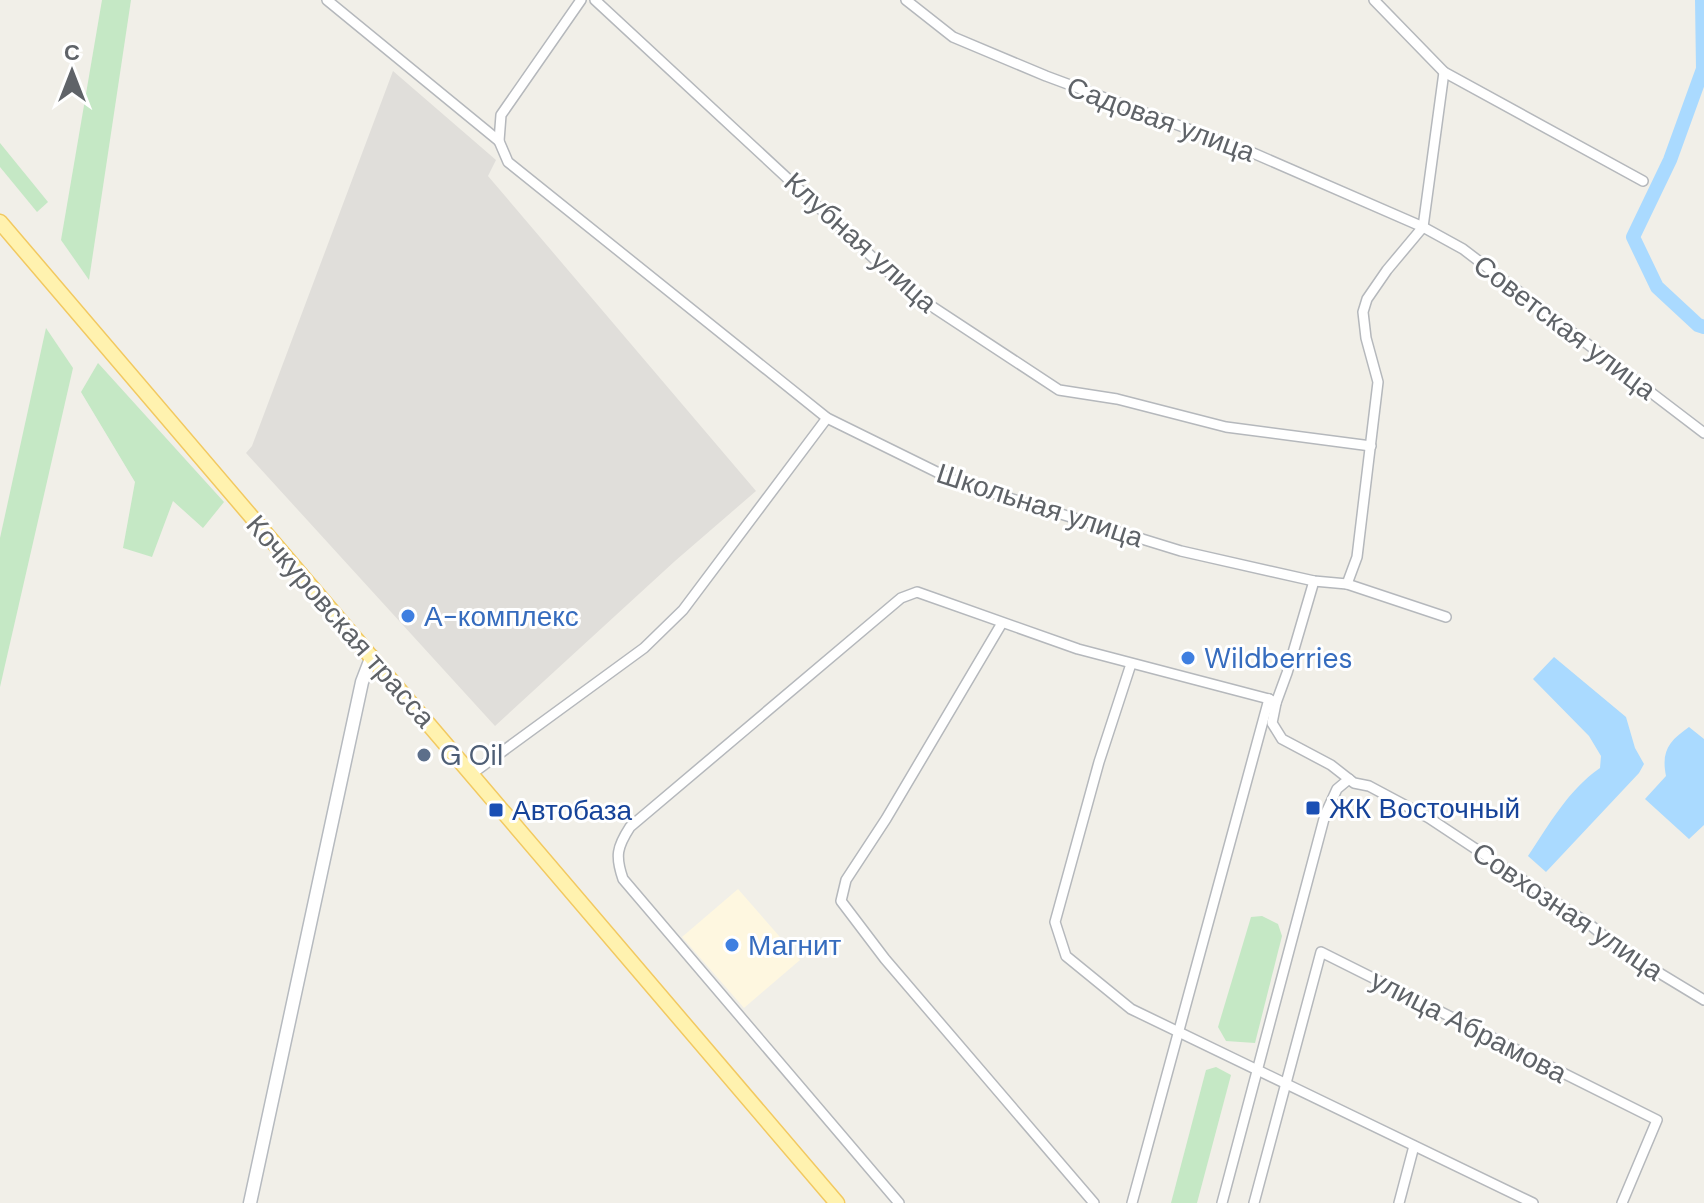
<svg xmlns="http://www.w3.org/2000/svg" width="1704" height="1203" viewBox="0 0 1704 1203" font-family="'DM Sans',sans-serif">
	<rect width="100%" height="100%" fill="#f1efe8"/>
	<!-- commercial -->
	<path fill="#fef7e0" d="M 738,889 L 800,960 L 744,1008 L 682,937 Z"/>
	<!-- industrial -->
	<path fill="#e0deda" d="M 393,71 L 496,160 L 488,176 L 756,491 L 675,561 L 495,726 L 246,453 L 252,446 Z"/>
	<!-- green -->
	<g fill="#c5e8c5">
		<path d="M 102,0 L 131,0 L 89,280 L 61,240 Z"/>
		<path d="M 0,143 L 48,202 L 37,212 L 0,167 Z"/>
		<path d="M 46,328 L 73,368 L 0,687 L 0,538 Z"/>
		<path d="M 98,363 L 224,502 L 203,528 L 173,501 L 152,557 L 123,548 L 135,482 L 81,392 Z"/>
		<path d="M 1262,916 L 1278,924 L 1282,936 L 1255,1043 L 1226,1041 L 1218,1027 L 1251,917 Z"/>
		<path d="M 1216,1067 L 1231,1075 L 1197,1203 L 1171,1203 L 1206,1070 Z"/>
	</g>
	<!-- water -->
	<g fill="#aadaff">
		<path d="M 1554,657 L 1626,717 L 1635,748 L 1644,764 L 1639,773 L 1546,872 L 1528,856 C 1549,825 1568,790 1600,768 L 1601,756 L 1589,736 L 1533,679 Z"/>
		<path d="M 1689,727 L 1704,739 L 1704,825 L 1689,839 L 1645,799 L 1666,776 C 1661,751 1669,741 1689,727 Z"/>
	</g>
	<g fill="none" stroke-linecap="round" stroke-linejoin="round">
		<!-- river -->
		<path stroke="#aadaff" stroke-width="14" d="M 1702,0 L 1703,69 L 1670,160 L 1633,237 L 1657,287 L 1698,325 L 1704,327"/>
		<defs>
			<g id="street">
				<path d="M 327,0 L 499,141"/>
				<path d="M 581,0 L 501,115 L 499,141 L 508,162 L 827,418 L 957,482 L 1181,551 L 1314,581 L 1347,584 L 1446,617"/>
				<path d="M 595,0 L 910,292 L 1059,390 L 1117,399 L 1226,427 L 1371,446"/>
				<path d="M 906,0 L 953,37 L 1046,76 L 1253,153 L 1423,227 L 1463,249 L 1704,433"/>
				<path d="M 1374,0 L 1444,72 L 1643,181"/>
				<path d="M 1347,584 L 1357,557 L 1378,382 L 1366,338 L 1363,312 L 1367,299 L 1387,270 L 1423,227 L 1444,72"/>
				<path d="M 1002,623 L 886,819 L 846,880 L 841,901 L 885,959 L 1094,1203"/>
				<path d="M 1131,664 L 1099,762 L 1055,922 L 1066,956 L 1131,1009 L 1533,1203"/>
				<path d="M 1269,699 L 1276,703 L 1272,723 L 1282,739 L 1331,765 L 1354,783 L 1369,786 L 1429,818 L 1589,924 L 1623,951 L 1704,1000"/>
				<path d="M 1276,703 L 1287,673 L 1314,581"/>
				<path d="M 473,773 L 644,648 L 683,610 L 827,418"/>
				<path d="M 899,1203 L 623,879 C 615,856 617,847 630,827 L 901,598 L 917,592 L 1078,649 L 1269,699"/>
				<path d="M 1132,1203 L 1269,699"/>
				<path d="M 1222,1203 L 1325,815 L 1337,789 L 1349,779"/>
				<path d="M 1254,1203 L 1321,952 L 1657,1120 L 1622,1203"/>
				<path d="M 1399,1203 L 1414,1146"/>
			</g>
			<path id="secondary" d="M 250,1203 L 362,682 L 372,656"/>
			<path id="primary" d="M 0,222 L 837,1203"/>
		</defs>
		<!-- street casing -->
		<use href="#street" stroke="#b5b8bc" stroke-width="12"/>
		<!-- secondary casing -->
		<use href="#secondary" stroke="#b6babf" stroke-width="15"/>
		<!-- primary casing -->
		<use href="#primary" stroke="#f2c960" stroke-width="17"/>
		<!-- street -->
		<use href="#street" stroke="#fff" stroke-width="9"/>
		<!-- secondary -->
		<use href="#secondary" stroke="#fff" stroke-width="12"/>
		<!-- primary -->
		<use href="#primary" stroke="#fff2af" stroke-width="14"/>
	</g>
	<!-- markers -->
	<g fill="#3f7fe0" stroke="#fff" stroke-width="3">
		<circle cx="408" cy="616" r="8"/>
		<circle cx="1188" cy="658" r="8"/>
		<circle cx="732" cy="945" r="8"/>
	</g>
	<circle fill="#5c6f8a" stroke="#fff" stroke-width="3" cx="424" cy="755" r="8"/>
	<g fill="#1a4fb4" stroke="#fff" stroke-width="3">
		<rect x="1305" y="800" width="16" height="16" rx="4"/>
		<rect x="488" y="802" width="16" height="16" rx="4"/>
	</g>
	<g text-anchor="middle" stroke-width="6" stroke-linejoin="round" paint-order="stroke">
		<!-- street labels -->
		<g font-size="28" fill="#5f6368" stroke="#fff">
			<text transform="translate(1161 119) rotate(20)" y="10">Садовая улица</text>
			<text transform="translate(861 242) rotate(42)" y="10">Клубная улица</text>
			<text transform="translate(1565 327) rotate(37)" y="10">Советская улица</text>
			<text transform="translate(1040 505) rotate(18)" y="10">Школьная улица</text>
			<text transform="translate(341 621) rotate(49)" y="10">Кочкуровская трасса</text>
			<text transform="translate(1568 911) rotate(34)" y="10">Совхозная улица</text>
			<text transform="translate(1469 1026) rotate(27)" y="10">улица Абрамова</text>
		</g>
		<!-- shop labels -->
		<g font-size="28" fill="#366cbe" stroke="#fff" text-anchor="start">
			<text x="424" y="626">А-комплекс</text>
			<text x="1204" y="668">Wildberries</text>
			<text x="748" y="955">Магнит</text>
		</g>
		<!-- service labels -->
		<g font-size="28" fill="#4e5e75" stroke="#fff" text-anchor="start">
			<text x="440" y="765">G Oil</text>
		</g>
		<!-- transit labels -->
		<g font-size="28" fill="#164399" stroke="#fff" text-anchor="start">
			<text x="1329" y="818">ЖК Восточный</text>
			<text x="512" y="820">Автобаза</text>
		</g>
	</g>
	<!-- north arrow -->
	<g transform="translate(72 72)" stroke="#ffffff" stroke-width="6" paint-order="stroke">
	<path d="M0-6L14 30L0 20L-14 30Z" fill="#5f6368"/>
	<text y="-12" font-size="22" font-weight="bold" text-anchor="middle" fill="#5f6368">С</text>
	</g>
</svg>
